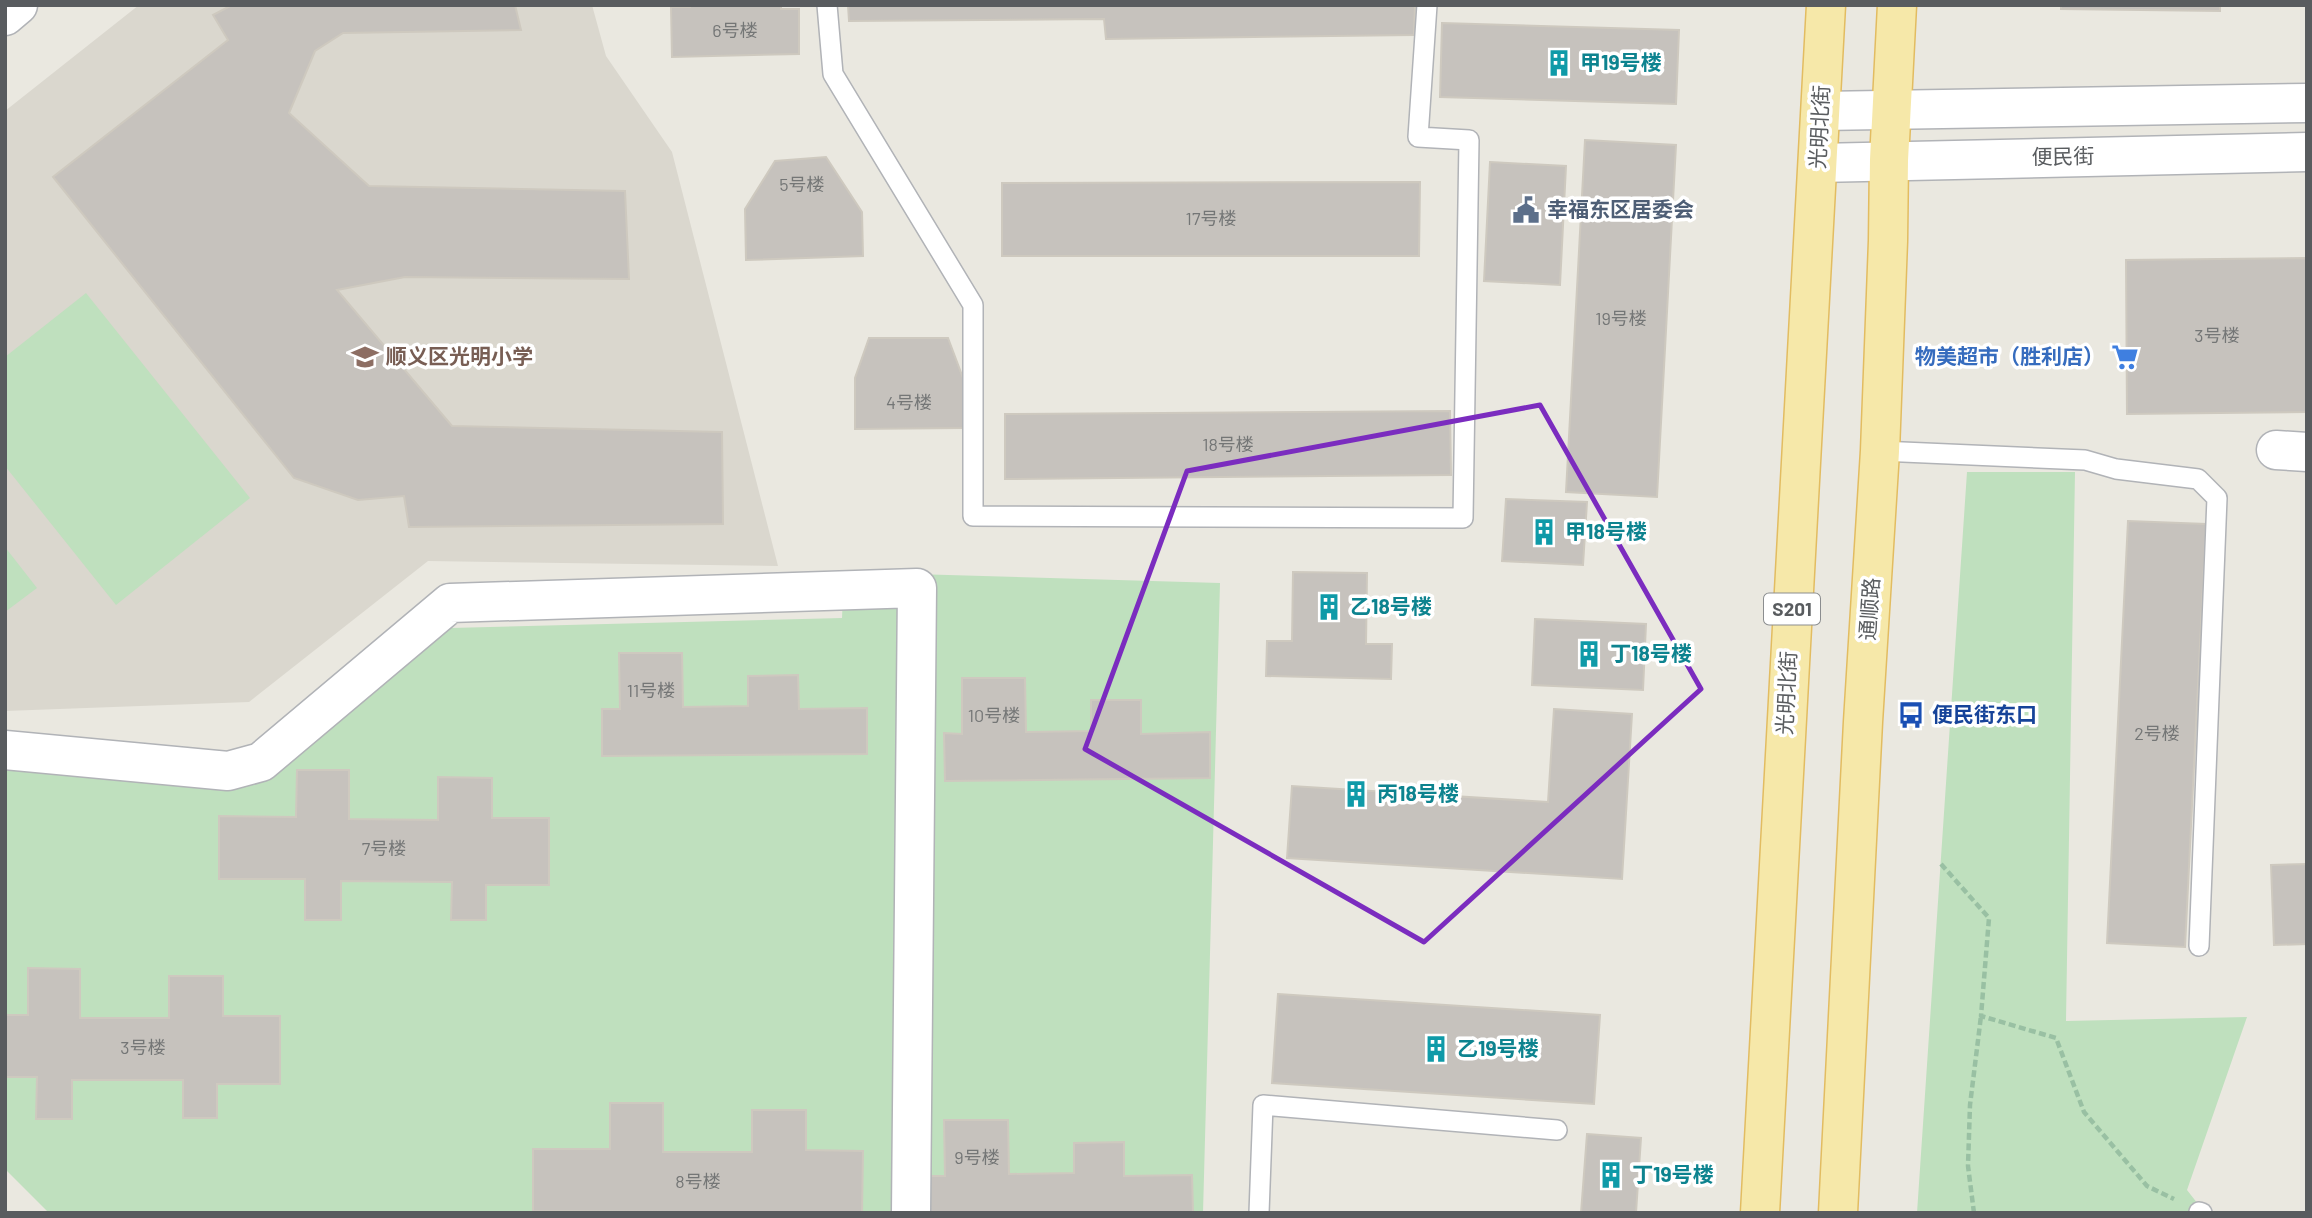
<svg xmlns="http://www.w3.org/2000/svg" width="2312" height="1218" viewBox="0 0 2312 1218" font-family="Barlow,'Noto Sans SC',sans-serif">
	<rect width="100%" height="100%" fill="#eae8e0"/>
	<!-- education -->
	<path fill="#dad7ce" d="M 139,5 L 592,5 L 606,56 L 672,152 L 778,566 L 428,561 L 249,702 L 5,711 L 5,111 Z"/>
	<!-- green -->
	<g fill="#bfe0be">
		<path d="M 86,293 L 250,498 L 116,605 L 5,466 L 5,357 Z"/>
		<path d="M 1967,472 L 2075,472 L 2066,1021 L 2247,1017 L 2187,1190 L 2205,1213 L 1917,1213 Z"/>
		<path d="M 5,547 L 37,588 L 5,612 Z"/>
		<path d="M 844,572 L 1220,583 L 1203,1213 L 49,1213 L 5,1169 L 5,769 L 265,779 L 450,628 L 842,618 Z"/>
	</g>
	<!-- building -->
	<g fill="#c6c2bd" stroke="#cec9bf" stroke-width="2">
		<path d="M 232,5 L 515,5 L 521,30 L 343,33 L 315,51 L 289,113 L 369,186 L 625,191 L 629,279 L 405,277 L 337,290 L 452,426 L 722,432 L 723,524 L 409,527 L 404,496 L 358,500 L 294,478 L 53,177 L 228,40 L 213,15 Z"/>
		<path d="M 690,5 L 781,5 L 781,9 L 799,9 L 799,54 L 672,57 L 671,7 L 690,7 Z"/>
		<path d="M 848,5 L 1415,5 L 1414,35 L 1106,39 L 1104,19 L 849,21 Z"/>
		<path d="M 2061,5 L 2220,5 L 2220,11 L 2061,9 Z"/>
		<path d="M 1442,23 L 1679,30 L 1676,104 L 1440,97 Z"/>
		<path d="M 1585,140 L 1676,145 L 1657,497 L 1566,492 Z"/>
		<path d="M 826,157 L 862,212 L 863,256 L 746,260 L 745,209 L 775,161 Z"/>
		<path d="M 1490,162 L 1566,166 L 1560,285 L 1484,281 Z"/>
		<path d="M 1420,182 L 1419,256 L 1002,256 L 1002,183 Z"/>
		<path d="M 2307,258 L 2307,412 L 2127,414 L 2126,260 Z"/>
		<path d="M 869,338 L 948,338 L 963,378 L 963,428 L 855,429 L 855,378 Z"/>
		<path d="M 1450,411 L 1451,475 L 1005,479 L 1005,414 Z"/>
		<path d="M 1506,499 L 1587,502 L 1583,565 L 1502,561 Z"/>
		<path d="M 2128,521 L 2206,524 L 2185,947 L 2107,943 Z"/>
		<path d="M 1293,572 L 1367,573 L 1366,644 L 1392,644 L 1391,679 L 1266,676 L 1267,641 L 1292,641 Z"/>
		<path d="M 1535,619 L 1646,624 L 1643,690 L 1532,685 Z"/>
		<path d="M 619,653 L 682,653 L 683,707 L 748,706 L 748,676 L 798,675 L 799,709 L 867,708 L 867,754 L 602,756 L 602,709 L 620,709 Z"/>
		<path d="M 962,678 L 1025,678 L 1026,732 L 1091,731 L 1091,700 L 1141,700 L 1141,734 L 1210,732 L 1210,778 L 945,781 L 944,733 L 962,734 Z"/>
		<path d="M 1554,709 L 1632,714 L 1622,879 L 1287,858 L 1292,786 L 1548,802 Z"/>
		<path d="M 297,770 L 349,770 L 349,819 L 438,820 L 438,777 L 492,778 L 492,818 L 549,818 L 549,885 L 486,885 L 486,920 L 451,920 L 452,882 L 341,881 L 341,920 L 305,920 L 305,879 L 219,879 L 219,816 L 296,817 Z"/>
		<path d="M 2307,864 L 2307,944 L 2274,945 L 2271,865 Z"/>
		<path d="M 28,968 L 80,969 L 80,1018 L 169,1018 L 169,976 L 223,976 L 223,1016 L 280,1016 L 280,1084 L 217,1084 L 217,1118 L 183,1118 L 183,1080 L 72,1080 L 72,1119 L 36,1119 L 37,1077 L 5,1077 L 5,1015 L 28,1015 Z"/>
		<path d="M 1278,994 L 1600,1015 L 1594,1104 L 1272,1083 Z"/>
		<path d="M 610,1103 L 663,1103 L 663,1152 L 752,1152 L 752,1110 L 806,1110 L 806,1150 L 863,1151 L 862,1213 L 533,1211 L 533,1149 L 610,1149 Z"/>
		<path d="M 944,1120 L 1008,1120 L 1009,1174 L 1074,1173 L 1074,1143 L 1124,1142 L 1124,1176 L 1192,1175 L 1193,1213 L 928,1213 L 927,1176 L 945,1176 Z"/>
		<path d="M 1587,1134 L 1641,1138 L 1636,1213 L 1581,1213 Z"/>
	</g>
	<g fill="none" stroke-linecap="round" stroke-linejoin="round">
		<defs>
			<g id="service">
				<path d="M 827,5 L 833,74 L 973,305 L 973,516 L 1463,518 L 1469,140 L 1418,137 L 1427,5"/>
				<path d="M 1880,451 L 2085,460 L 2116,469 L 2198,479 L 2217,498 L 2199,946"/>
				<path d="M 2199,1212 L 2202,1213"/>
				<path d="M 1259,1213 L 1263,1105 L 1557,1130"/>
			</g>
			<g id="minor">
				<path d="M 2276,450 L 2307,452"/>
				<path d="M 5,750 L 228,771 L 261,762 L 450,603 L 917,588 L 911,1213"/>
			</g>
			<g id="tertiary">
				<path d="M 5,16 L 18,5"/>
				<path d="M 1821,111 L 2307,103"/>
				<path d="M 1818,163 L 2307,152"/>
			</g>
			<g id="primary">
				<path d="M 1760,1213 L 1826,5"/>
				<path d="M 1838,1213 L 1863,722 L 1880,451 L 1888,241 L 1889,160 L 1897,5"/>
			</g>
		</defs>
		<!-- service casing -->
		<use href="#service" stroke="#b1b3b7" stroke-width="22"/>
		<!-- minor casing -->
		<use href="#minor" stroke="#b1b3b7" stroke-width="41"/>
		<!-- tertiary casing -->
		<use href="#tertiary" stroke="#b1b3b7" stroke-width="41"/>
		<!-- primary casing -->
		<use href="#primary" stroke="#e2bc61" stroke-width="41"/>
		<!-- path -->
		<g stroke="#99c0a3" stroke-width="4.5" stroke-dasharray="7 3.5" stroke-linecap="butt">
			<path d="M 1941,864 L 1989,918 L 1981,1016 L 2056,1038 L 2084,1112 L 2147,1186 L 2174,1199"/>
			<path d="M 1974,1213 L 1968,1166 L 1970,1105 L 1981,1016"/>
		</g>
		<!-- service -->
		<use href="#service" stroke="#fff" stroke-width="19"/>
		<!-- minor -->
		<use href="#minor" stroke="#fff" stroke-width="38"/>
		<!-- tertiary -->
		<use href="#tertiary" stroke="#fff" stroke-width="38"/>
		<!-- primary -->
		<use href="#primary" stroke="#f6e8a9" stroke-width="38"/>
	</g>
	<!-- marked area -->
	<path fill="none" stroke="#7b2cbf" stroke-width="5" stroke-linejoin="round" d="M 1540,405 L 1701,689 L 1424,942 L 1085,749 L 1187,471 Z"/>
	<!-- icons -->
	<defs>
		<symbol id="building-bare" viewBox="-9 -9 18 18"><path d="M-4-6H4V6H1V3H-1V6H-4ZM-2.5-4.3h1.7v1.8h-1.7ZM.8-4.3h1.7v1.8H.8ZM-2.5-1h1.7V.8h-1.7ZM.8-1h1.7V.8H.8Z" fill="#0f9aa8" stroke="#fff" stroke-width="2.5" paint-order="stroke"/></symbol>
		<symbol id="civic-bare" viewBox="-9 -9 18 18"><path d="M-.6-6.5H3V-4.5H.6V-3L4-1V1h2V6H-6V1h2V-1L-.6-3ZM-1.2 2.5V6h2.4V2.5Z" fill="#5c6f8a" stroke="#fff" stroke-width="2.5" paint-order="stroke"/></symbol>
		<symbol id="school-bare" viewBox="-9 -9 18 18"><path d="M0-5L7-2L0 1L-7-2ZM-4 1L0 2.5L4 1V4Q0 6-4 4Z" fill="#8d6e63" stroke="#fff" stroke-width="2.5" paint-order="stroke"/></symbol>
		<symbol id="supermarket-bare" viewBox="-9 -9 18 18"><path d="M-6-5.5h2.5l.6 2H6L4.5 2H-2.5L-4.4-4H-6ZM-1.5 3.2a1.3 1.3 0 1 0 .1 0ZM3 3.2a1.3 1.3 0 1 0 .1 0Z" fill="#3f7fe0" stroke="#fff" stroke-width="2.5" paint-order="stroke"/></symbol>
		<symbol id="bus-bare" viewBox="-9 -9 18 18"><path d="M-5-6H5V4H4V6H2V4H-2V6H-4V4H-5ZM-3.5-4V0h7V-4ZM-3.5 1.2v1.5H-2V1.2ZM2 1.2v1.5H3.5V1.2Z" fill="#1a4fb4" stroke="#fff" stroke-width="2.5" paint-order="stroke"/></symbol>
	</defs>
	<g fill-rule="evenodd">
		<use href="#building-bare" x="1540" y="44" width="38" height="38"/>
		<use href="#civic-bare" x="1507" y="191" width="38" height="38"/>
		<use href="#school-bare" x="346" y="338" width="38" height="38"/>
		<use href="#supermarket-bare" x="2106" y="338" width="38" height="38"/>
		<use href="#building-bare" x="1525" y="513" width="38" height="38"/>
		<use href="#building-bare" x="1310" y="588" width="38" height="38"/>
		<use href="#building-bare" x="1570" y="635" width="38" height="38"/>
		<use href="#bus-bare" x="1892" y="696" width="38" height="38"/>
		<use href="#building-bare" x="1337" y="775" width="38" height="38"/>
		<use href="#building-bare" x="1417" y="1030" width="38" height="38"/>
		<use href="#building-bare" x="1592" y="1156" width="38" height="38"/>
	</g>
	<g text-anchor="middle" stroke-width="7" stroke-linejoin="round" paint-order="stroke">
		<!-- number labels -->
		<g font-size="18" fill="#747676">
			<text x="735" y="37">6号楼</text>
			<text x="802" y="191">5号楼</text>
			<text x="1211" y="225">17号楼</text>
			<text x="1621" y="325">19号楼</text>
			<text x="2217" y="342">3号楼</text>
			<text x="909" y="409">4号楼</text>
			<text x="1228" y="451">18号楼</text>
			<text x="651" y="697">11号楼</text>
			<text x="994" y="722">10号楼</text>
			<text x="2157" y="740">2号楼</text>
			<text x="384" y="855">7号楼</text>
			<text x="143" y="1054">3号楼</text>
			<text x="977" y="1164">9号楼</text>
			<text x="698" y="1188">8号楼</text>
		</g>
		<!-- shield labels -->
		<rect fill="#fff" stroke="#8b8d8f" stroke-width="2" x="1764" y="593.5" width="56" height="31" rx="5"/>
		<g font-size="19" font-weight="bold" fill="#595c5f">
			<text x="1792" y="616">S201</text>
		</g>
		<!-- culture labels -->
		<g font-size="21" font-weight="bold" fill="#0d838f" stroke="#fff" text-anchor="start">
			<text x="1580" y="70">甲19号楼</text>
			<text x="1565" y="539">甲18号楼</text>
			<text x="1350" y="614">乙18号楼</text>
			<text x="1610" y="661">丁18号楼</text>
			<text x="1377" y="801">丙18号楼</text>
			<text x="1457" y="1056">乙19号楼</text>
			<text x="1632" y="1182">丁19号楼</text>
		</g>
		<!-- street labels -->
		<g font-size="21" fill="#595c5f" stroke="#fff">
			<text transform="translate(1820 127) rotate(-87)" y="7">光明北街</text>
			<text transform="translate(2063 157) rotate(-1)" y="7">便民街</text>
			<text transform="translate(1870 609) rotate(-86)" y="7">通顺路</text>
			<text transform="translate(1787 693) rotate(-87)" y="7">光明北街</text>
		</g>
		<!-- service labels -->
		<g font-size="21" font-weight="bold" fill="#4e5e75" stroke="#fff" text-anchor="start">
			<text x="1547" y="217">幸福东区居委会</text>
		</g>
		<!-- education labels -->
		<g font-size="21" font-weight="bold" fill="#785e54" stroke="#fff" text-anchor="start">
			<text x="386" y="364">顺义区光明小学</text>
		</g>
		<!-- shop labels -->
		<g font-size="21" font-weight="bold" fill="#366cbe" stroke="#fff" text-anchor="end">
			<text x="2104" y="364">物美超市（胜利店）</text>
		</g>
		<!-- transit labels -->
		<g font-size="21" font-weight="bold" fill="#164399" stroke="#fff" text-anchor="start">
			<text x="1932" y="722">便民街东口</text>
		</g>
	</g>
	<!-- border -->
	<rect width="2312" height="1218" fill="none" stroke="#595c5f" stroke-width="14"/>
</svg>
